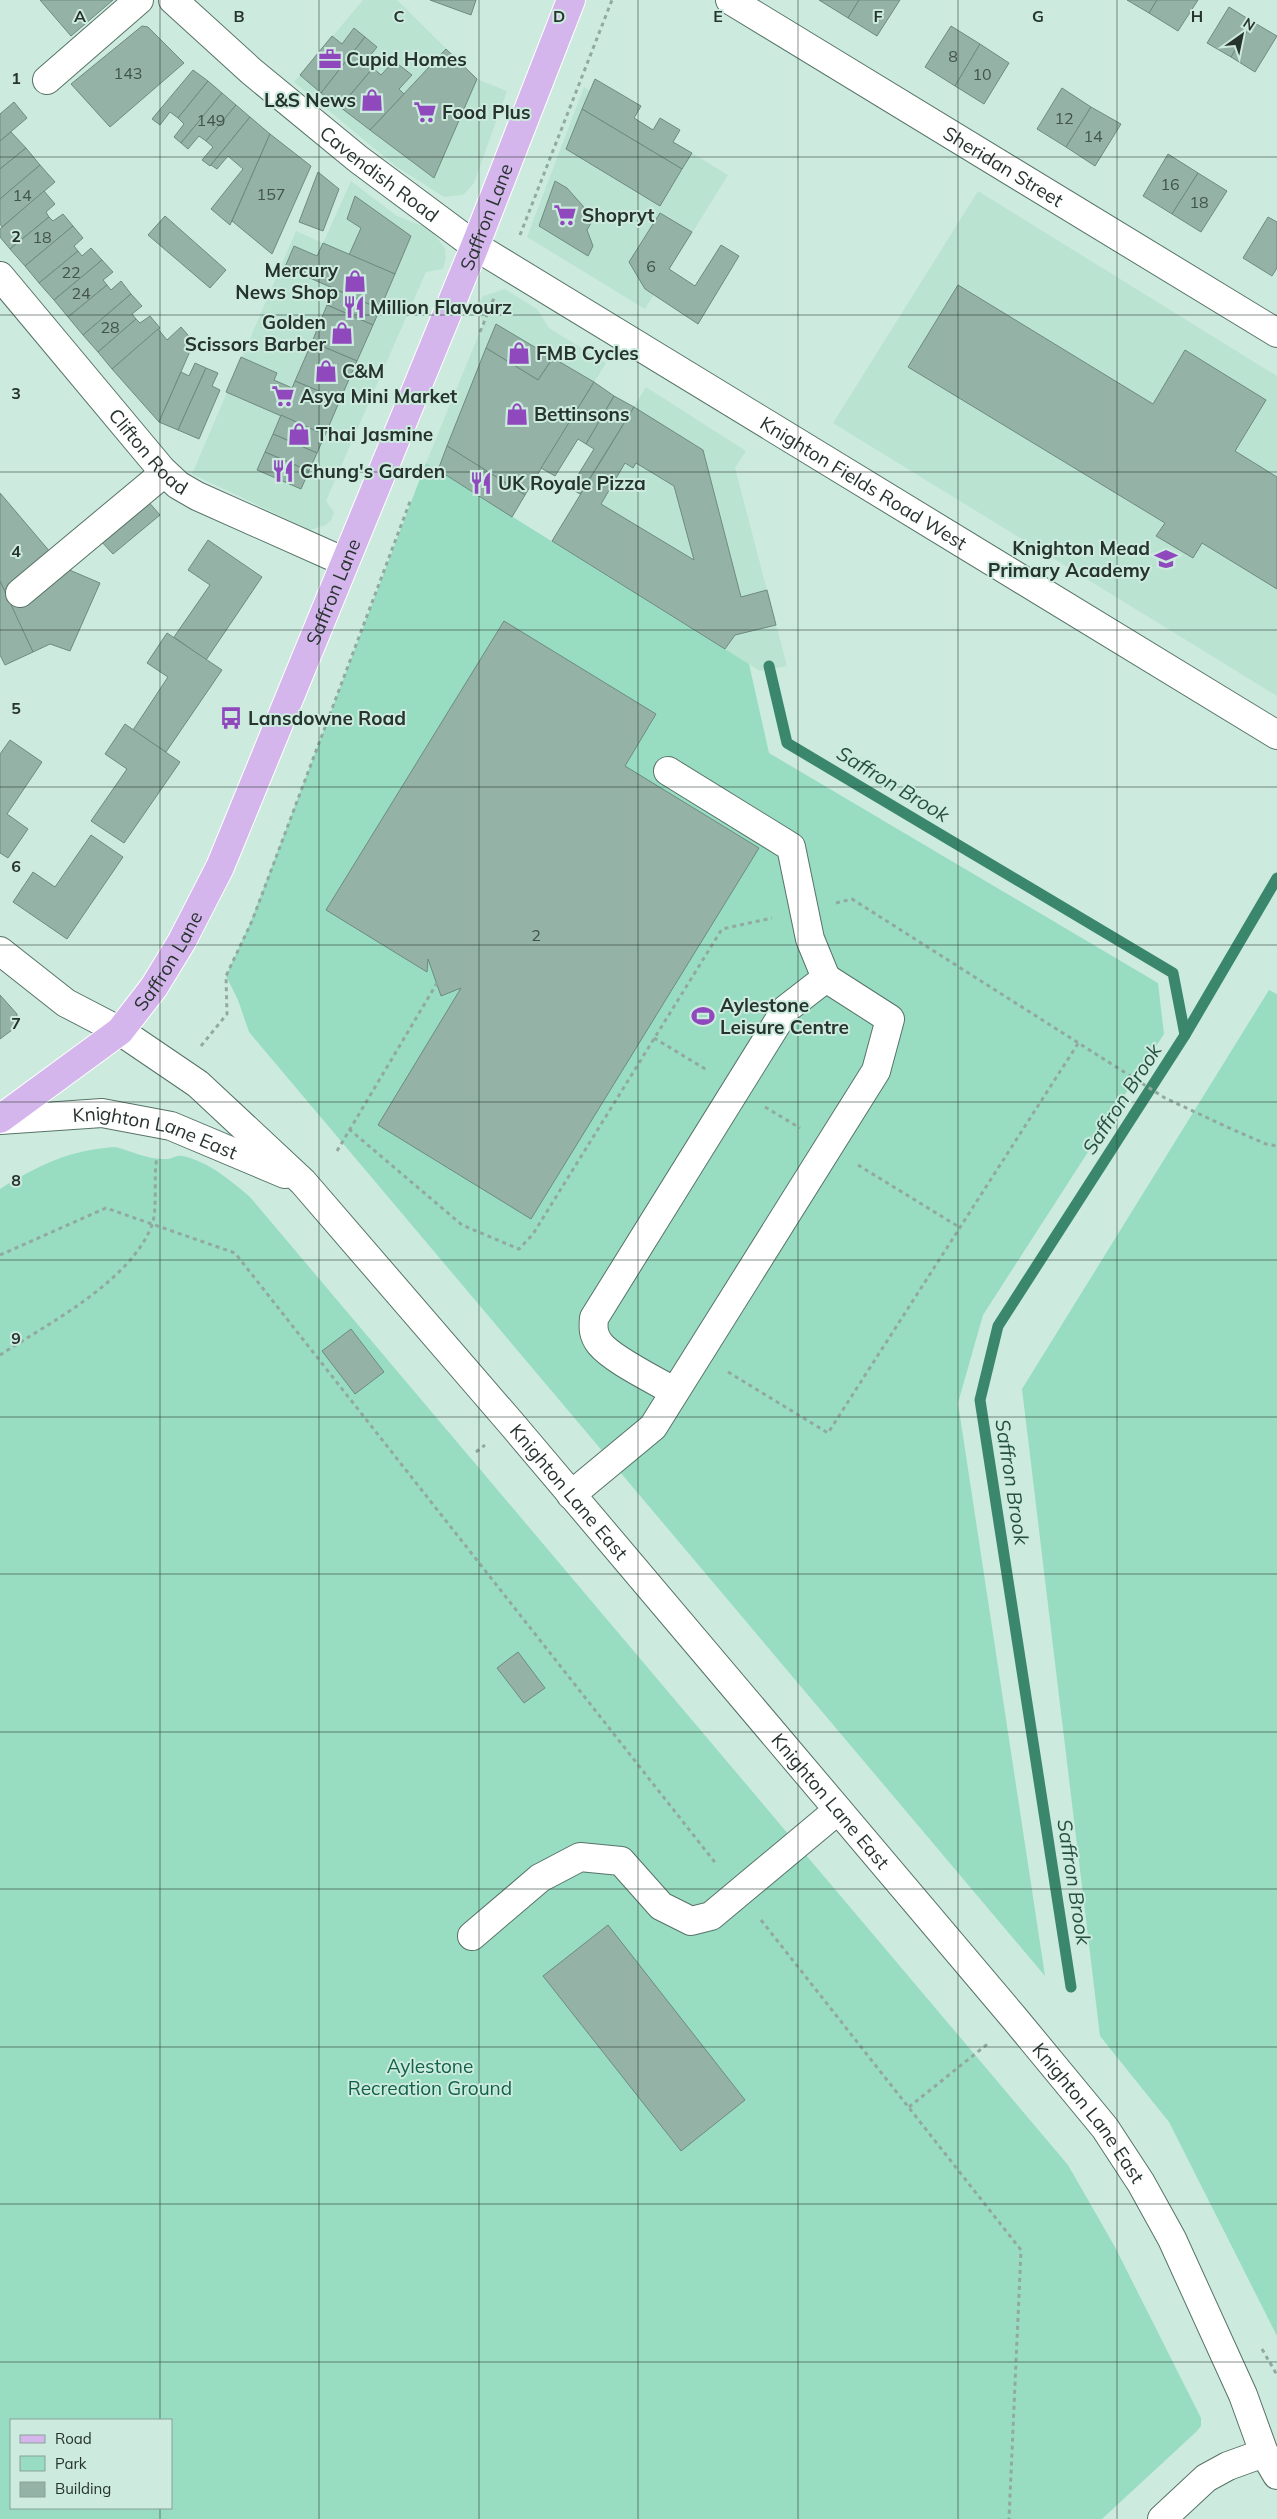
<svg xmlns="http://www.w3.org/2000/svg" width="1277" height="2519" viewBox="0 0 1277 2519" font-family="Mulish,sans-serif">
	<rect width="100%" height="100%" fill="#ccebde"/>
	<!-- built -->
	<g fill="#bbe3d2">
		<path d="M 363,0 L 397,0 L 477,79 L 507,91 L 474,183 L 463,195 L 444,197 L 397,167 L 294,82 Z"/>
		<path d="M 584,87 L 728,175 L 645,309 L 527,237 Z"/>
		<path d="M 351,181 L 397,216 L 430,229 L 445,248 L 446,259 L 443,269 L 426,272 L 326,501 L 334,512 L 332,519 L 326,525 L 310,530 L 192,474 L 296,231 L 323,243 Z"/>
		<path d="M 978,191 L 1277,376 L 1277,696 L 833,423 Z"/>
		<path d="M 505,289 L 537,309 L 549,328 L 606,363 L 512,517 L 426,463 L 483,324 L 477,308 L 483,296 Z"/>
		<path d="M 646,387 L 746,451 L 735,468 L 787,666 L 760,671 L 552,541 Z"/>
	</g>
	<!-- green -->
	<g fill="#98ddc2" fill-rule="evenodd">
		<path d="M 426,463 L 749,664 L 769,753 L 1158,983 L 1164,1034 L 983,1315 L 958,1403 L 1045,1976 L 249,1032 L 238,1000 L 226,976 L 251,921 Z"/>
		<path d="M 1269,990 L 1277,994 L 1277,2336 L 1169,2122 L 1100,2036 L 1022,1389 Z"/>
		<path d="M 115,1147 C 132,1151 148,1160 167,1159 C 172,1159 176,1155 182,1156 C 208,1161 230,1180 250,1197 L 1068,2165 L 1115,2247 L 1201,2418 L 1201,2426 L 1196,2432 L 1102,2519 L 0,2519 L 0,1189 C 39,1165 69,1150 115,1147 ZM 11,2420 L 171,2420 L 171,2508 L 11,2508 Z"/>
	</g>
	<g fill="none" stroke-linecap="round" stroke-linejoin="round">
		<!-- stream -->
		<g stroke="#3b876e" stroke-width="11">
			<path d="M 769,666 L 787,743 L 1173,973 L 1185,1035 L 998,1326 L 980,1400 L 1071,1987"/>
			<path d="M 1185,1035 L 1277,878"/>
		</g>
	</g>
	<!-- building -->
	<g fill="#94b2a6" stroke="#6e8b7f" fill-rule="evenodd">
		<path d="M 40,0 L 113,0 L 71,36 Z"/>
		<path d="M 430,0 L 476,0 L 471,15 Z"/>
		<path d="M 819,0 L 859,0 L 848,18 Z"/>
		<path d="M 859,0 L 900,0 L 877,36 L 848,18 Z"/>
		<path d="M 1127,0 L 1157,0 L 1149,13 Z"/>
		<path d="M 1157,0 L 1198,0 L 1178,31 L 1149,13 Z"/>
		<path d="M 1229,7 L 1253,22 L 1231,57 L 1207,43 Z"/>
		<path d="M 1253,22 L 1277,36 L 1255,72 L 1231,57 Z"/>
		<path d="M 142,26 L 148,27 L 184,63 L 110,127 L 71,84 Z"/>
		<path d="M 951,26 L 980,44 L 955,86 L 925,67 Z"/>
		<path d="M 354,28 L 365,37 L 321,93 L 300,75 L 332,36 L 342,44 Z"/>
		<path d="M 365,37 L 377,47 L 365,62 L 373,68 L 340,107 L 321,93 Z"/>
		<path d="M 980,44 L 1009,63 L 984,104 L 955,86 Z"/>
		<path d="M 446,49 L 477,79 L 434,178 L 370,130 Z"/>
		<path d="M 394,61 L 412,75 L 399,89 L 404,94 L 370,130 L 340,107 L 373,68 L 381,75 Z"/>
		<path d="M 193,70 L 208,81 L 178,118 L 170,112 L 160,125 L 152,119 Z"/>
		<path d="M 595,79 L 641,106 L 634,118 L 653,130 L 660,118 L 680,130 L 673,142 L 692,153 L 682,169 L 582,109 Z"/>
		<path d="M 208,81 L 222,93 L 181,143 L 174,137 L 184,124 L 178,118 Z"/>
		<path d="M 1062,88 L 1091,107 L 1066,147 L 1037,129 Z"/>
		<path d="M 222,93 L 236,105 L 206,141 L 199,136 L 188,149 L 181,143 Z"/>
		<path d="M 14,102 L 27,118 L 0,141 L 0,114 Z"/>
		<path d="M 236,105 L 250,117 L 210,166 L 202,160 L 213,147 L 206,141 Z"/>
		<path d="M 1091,107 L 1121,124 L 1095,166 L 1066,147 Z"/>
		<path d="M 582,109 L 682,169 L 660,206 L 566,149 Z"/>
		<path d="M 250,117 L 270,134 L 230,225 L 211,209 L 243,169 L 228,156 L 217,169 L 211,165 Z"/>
		<path d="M 11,132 L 26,148 L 0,169 L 0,141 Z"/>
		<path d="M 270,134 L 311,166 L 272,254 L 232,221 Z"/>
		<path d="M 26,148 L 40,165 L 0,199 L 0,169 Z"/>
		<path d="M 1168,154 L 1198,173 L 1172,214 L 1143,196 Z"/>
		<path d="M 40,165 L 55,182 L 2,227 L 0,224 L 0,199 Z"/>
		<path d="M 318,172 L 339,189 L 323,231 L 299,222 Z"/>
		<path d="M 1198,173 L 1227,191 L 1201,232 L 1172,214 Z"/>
		<path d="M 555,181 L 567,188 L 583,206 L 591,223 L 587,230 L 593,246 L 588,256 L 539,226 Z"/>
		<path d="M 44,191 L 55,204 L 46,212 L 49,217 L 10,249 L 0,237 L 0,229 Z"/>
		<path d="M 355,196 L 411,236 L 395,274 L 349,255 L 361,228 L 347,219 Z"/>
		<path d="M 660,213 L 692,232 L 669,269 L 695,286 L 721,245 L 739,256 L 698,324 L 645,289 L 629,262 Z"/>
		<path d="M 63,214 L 73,226 L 25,266 L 10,249 L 49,217 L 53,221 Z"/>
		<path d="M 165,216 L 226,270 L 210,288 L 148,235 Z"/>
		<path d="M 1268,217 L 1277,222 L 1277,268 L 1272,276 L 1243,258 Z"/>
		<path d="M 73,226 L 83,238 L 74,246 L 78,251 L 39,283 L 25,266 Z"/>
		<path d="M 323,243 L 395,274 L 380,309 L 285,267 L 294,246 L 317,256 Z"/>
		<path d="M 91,248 L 102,260 L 54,300 L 39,283 L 78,251 L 82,256 Z"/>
		<path d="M 102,260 L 113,272 L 103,280 L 107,285 L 68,317 L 54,300 Z"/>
		<path d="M 121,281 L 131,294 L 83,335 L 68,317 L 107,285 L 111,290 Z"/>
		<path d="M 958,285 L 1153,404 L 1185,350 L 1266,400 L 1235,451 L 1277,477 L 1277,589 L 1202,543 L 1193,558 L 1156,536 L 1165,523 L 908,367 Z"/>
		<path d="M 335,289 L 380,309 L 373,325 L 327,305 Z"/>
		<path d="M 131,294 L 142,306 L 132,314 L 136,319 L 98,352 L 83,335 Z"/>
		<path d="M 327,305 L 373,325 L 357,361 L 312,342 Z"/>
		<path d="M 150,316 L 160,328 L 112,369 L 98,352 L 136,319 L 140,323 Z"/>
		<path d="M 496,324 L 553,358 L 538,380 L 486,348 Z"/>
		<path d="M 181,327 L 194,342 L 159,422 L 112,369 L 158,329 L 167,340 Z"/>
		<path d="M 312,342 L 357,361 L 340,400 L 295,381 Z"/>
		<path d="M 486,348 L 538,380 L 553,358 L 594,382 L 525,495 L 447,446 Z"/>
		<path d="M 241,357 L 277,373 L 274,380 L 292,388 L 295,381 L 340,400 L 325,435 L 226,392 Z"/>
		<path d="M 195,363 L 206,368 L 178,430 L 159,422 L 181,372 L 189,376 Z"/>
		<path d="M 206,368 L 218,373 L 212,386 L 220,390 L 199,439 L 178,430 Z"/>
		<path d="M 594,382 L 614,396 L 586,444 L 578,439 L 555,476 L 541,468 Z"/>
		<path d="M 614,396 L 634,407 L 580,494 L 570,488 L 594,449 L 586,444 Z"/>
		<path d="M 634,407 L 703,450 L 741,597 L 767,590 L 776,625 L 735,635 L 725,649 L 552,541 ZM 625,463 L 633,468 L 636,463 L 674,486 L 694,560 L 601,504 Z"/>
		<path d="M 281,415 L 325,435 L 317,453 L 273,434 Z"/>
		<path d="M 273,434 L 317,453 L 309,471 L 265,452 Z"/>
		<path d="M 447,446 L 525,495 L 512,517 L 438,470 Z"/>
		<path d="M 265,452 L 309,471 L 301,489 L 257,470 Z"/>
		<path d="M 140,492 L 160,515 L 113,554 L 99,539 Z"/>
		<path d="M 0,493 L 51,553 L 4,590 L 0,581 Z"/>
		<path d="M 208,540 L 262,577 L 206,660 L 174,637 L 210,585 L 188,570 Z"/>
		<path d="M 60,566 L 100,583 L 70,651 L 50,644 L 33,652 L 10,606 Z"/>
		<path d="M 0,581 L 33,652 L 5,665 L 0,655 Z"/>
		<path d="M 504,621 L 656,714 L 625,766 L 759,848 L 531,1219 L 378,1125 L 461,988 L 441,996 L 428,959 L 427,972 L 326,910 Z"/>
		<path d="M 167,633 L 222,670 L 166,752 L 133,730 L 168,677 L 147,663 Z"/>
		<path d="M 125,724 L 180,762 L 124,843 L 91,821 L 127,769 L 105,754 Z"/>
		<path d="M 10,740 L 42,762 L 7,814 L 28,829 L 8,858 L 0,853 L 0,754 Z"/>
		<path d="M 91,835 L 123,857 L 67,939 L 13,902 L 33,872 L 55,887 Z"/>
		<path d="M 0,995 L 17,1014 L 16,1027 L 0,1039 Z"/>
		<path d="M 351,1329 L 384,1372 L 355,1394 L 322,1351 Z"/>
		<path d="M 518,1652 L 545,1688 L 524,1703 L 497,1668 Z"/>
		<path d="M 608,1925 L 745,2100 L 681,2151 L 543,1976 Z"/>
	</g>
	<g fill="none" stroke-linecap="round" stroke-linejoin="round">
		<defs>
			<g id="minor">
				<path id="s1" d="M 173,0 L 251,71 L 358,159 L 475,246 L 1277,735"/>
				<path id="s2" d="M 730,0 L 1277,333"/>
				<path d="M 47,80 L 139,0"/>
				<path id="s3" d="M 0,276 L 162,470 L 178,485 L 197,496 L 345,562"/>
				<path d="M 20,593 L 164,473"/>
				<path d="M 668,771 L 791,847 L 810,939 L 826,978"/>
				<path id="s4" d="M 0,951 L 66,1003 L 120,1031 L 198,1084 L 303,1182 L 511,1423 L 1015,2019 L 1105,2128 L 1141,2183 L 1172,2239 L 1243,2395 L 1264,2453 L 1277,2475"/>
				<path id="s5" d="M 0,1120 L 102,1113 L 171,1126 L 285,1174"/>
				<path d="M 571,1495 L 653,1427 L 876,1071 L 890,1019 L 826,978 L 786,1009 L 594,1318 C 593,1328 593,1335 600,1344 C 613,1360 655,1380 675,1392"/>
				<path d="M 472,1936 L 540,1878 L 580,1857 L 621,1861 L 661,1906 L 691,1921 L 711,1916 L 838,1810"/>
				<path d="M 1162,2519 L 1206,2478 L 1228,2466 L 1264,2453"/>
			</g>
			<g id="major">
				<path id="s6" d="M 0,1119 L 120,1031 L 154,987 L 182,941 L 220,867 L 475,246 L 571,0"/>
			</g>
		</defs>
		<!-- minor casing -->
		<use href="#minor" stroke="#577368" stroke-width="30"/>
		<!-- major casing -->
		<use href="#major" stroke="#fff" stroke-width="30"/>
		<!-- path -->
		<g stroke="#91a99f" stroke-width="3" stroke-dasharray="4 4" stroke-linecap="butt">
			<path d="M 520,235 L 612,0"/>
			<path d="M 480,332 L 494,298"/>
			<path d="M 836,903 L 852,899 L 1165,1098 L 1227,1127 L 1266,1144 L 1277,1146"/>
			<path d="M 654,1038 L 707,1070"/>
			<path d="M 201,1046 L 227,1014 L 226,976 L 252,921 L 411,499"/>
			<path d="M 765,1107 L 800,1128"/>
			<path d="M 349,1129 L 462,1225 L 519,1249 L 533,1234 L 722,929 L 772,918"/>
			<path d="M 337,1151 L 437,983"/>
			<path d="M 858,1165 L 959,1227"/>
			<path d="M 0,1255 L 106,1208 L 235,1253 L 717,1865"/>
			<path d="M 0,1355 C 49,1323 130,1282 152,1225 C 158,1209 153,1175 157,1157"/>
			<path d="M 728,1372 L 828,1433 L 1079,1042"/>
			<path d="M 476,1452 L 485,1445"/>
			<path d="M 761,1920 L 1021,2250 L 1009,2519"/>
			<path d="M 909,2107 L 990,2042"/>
			<path d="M 1262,2349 L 1277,2375"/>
		</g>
		<!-- minor -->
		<use href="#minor" stroke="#fff" stroke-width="28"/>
		<!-- major -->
		<use href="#major" stroke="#d4b5ec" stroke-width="28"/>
	</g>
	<!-- grid -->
	<path fill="none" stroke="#27332e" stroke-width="1" stroke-opacity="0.55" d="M 160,0 L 160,2420M 319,0 L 319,2519M 479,0 L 479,2519M 638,0 L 638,2519M 798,0 L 798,2519M 958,0 L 958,2519M 1117,0 L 1117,2519M 0,157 L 1277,157M 0,315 L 1277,315M 0,472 L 1277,472M 0,630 L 1277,630M 0,787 L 1277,787M 0,945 L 1277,945M 0,1102 L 1277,1102M 0,1260 L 1277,1260M 0,1417 L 1277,1417M 0,1574 L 1277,1574M 0,1732 L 1277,1732M 0,1889 L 1277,1889M 0,2047 L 1277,2047M 0,2204 L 1277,2204M 0,2362 L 1277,2362M 160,2508 L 160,2519"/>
	<!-- icons -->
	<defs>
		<symbol id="office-bare" viewBox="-9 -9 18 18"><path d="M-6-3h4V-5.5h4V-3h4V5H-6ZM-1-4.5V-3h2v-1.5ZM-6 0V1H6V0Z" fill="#8f49bd" stroke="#ccebde" stroke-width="2.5" paint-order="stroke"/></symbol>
		<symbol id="shop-bare" viewBox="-9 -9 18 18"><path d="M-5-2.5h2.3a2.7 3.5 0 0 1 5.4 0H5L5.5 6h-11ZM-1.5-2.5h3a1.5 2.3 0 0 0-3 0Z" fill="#8f49bd" stroke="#ccebde" stroke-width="2.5" paint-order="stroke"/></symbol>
		<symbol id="supermarket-bare" viewBox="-9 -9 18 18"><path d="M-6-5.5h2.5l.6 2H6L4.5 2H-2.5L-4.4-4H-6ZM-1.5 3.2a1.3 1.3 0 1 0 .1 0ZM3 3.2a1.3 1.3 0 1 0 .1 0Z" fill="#8f49bd" stroke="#ccebde" stroke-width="2.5" paint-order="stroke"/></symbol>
		<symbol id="restaurant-bare" viewBox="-9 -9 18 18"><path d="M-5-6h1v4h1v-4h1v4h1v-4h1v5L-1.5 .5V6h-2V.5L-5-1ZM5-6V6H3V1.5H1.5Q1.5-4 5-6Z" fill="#8f49bd" stroke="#ccebde" stroke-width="2.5" paint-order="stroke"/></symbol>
		<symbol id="school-bare" viewBox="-9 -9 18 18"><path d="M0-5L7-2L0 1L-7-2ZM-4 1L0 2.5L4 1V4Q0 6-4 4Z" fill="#8f49bd" stroke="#ccebde" stroke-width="2.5" paint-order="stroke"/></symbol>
		<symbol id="bus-bare" viewBox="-9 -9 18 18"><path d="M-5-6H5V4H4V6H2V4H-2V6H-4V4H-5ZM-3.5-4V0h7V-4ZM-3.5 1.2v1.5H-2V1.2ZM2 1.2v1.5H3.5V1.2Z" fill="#8f49bd" stroke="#ccebde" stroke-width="2.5" paint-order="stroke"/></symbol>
		<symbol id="stadium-bare" viewBox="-9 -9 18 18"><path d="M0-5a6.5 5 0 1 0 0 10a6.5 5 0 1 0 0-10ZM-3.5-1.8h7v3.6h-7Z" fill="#8f49bd" stroke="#ccebde" stroke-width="2.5" paint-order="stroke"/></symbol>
	</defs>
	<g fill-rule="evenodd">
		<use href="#office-bare" x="314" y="43" width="32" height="32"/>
		<use href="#shop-bare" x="356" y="84" width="32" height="32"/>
		<use href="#supermarket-bare" x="409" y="96" width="32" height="32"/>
		<use href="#supermarket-bare" x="549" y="199" width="32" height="32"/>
		<use href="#shop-bare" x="339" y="265" width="32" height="32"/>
		<use href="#restaurant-bare" x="338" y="291" width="32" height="32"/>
		<use href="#shop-bare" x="326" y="317" width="32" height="32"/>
		<use href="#shop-bare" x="503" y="337" width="32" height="32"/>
		<use href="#shop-bare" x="310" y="355" width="32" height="32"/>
		<use href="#supermarket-bare" x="267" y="380" width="32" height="32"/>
		<use href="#shop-bare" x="501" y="398" width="32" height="32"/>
		<use href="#shop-bare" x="283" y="418" width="32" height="32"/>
		<use href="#restaurant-bare" x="267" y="455" width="32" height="32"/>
		<use href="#restaurant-bare" x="465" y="467" width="32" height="32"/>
		<use href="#school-bare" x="1150" y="543" width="32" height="32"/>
		<use href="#bus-bare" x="215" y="702" width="32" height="32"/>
		<use href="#stadium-bare" x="687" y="1000" width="32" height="32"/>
	</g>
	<g text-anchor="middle" stroke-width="4" stroke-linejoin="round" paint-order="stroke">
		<!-- number labels -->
		<g font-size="16" fill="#42534c">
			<text x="953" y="62">8</text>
			<text x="128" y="79">143</text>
			<text x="982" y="80">10</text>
			<text x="1064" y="124">12</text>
			<text x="211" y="126">149</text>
			<text x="1093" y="142">14</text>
			<text x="1170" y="190">16</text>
			<text x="271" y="200">157</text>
			<text x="22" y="201">14</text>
			<text x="1199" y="208">18</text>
			<text x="42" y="243">18</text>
			<text x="651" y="272">6</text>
			<text x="71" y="278">22</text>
			<text x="81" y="299">24</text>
			<text x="110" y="333">28</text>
			<text x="536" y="941">2</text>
		</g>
		<!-- poi labels -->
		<g font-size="19" font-weight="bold" fill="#27332e" stroke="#ccebde" text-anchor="start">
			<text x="346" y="66">Cupid Homes</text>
			<text x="356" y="107" text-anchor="end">L&amp;S News</text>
			<text x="442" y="119">Food Plus</text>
			<text x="582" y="222">Shopryt</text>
			<text x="338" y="277" text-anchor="end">Mercury<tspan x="338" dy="22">News Shop</tspan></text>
			<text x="370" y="314">Million Flavourz</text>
			<text x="326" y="329" text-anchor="end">Golden<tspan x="326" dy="22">Scissors Barber</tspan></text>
			<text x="536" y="360">FMB Cycles</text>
			<text x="342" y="378">C&amp;M</text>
			<text x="300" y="403">Asya Mini Market</text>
			<text x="534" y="421">Bettinsons</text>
			<text x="316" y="441">Thai Jasmine</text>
			<text x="300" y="478">Chung's Garden</text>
			<text x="498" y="490">UK Royale Pizza</text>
			<text x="1150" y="555" text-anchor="end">Knighton Mead<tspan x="1150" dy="22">Primary Academy</tspan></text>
			<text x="248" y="725">Lansdowne Road</text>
			<text x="720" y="1012">Aylestone<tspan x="720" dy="22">Leisure Centre</tspan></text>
		</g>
		<!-- street labels -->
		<g font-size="19" fill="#27332e" stroke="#ccebde">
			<text dy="7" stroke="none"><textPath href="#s2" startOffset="320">Sheridan Street</textPath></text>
			<text dy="7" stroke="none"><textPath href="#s1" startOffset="270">Cavendish Road</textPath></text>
			<text dy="7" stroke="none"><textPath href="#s6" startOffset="1044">Saffron Lane</textPath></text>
			<text dy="7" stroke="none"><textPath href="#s3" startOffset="230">Clifton Road</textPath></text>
			<text dy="7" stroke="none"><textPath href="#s1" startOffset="845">Knighton Fields Road West</textPath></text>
			<text dy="7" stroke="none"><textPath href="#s6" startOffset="639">Saffron Lane</textPath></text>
			<text dy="7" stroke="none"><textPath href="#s6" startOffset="234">Saffron Lane</textPath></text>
			<text dy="7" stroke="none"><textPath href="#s5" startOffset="158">Knighton Lane East</textPath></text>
			<text dy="7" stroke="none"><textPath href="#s4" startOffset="791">Knighton Lane East</textPath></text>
			<text dy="7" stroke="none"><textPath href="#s4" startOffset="1196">Knighton Lane East</textPath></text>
			<text dy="7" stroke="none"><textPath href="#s4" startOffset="1601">Knighton Lane East</textPath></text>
		</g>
		<!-- park labels -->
		<g font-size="19" fill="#11614a" stroke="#ccebde">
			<text x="430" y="2073">Aylestone<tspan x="430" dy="22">Recreation Ground</tspan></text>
		</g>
		<!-- water labels -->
		<g font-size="20" font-style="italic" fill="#255041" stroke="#ccebde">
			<text transform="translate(893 784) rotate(31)" y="7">Saffron Brook</text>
			<text transform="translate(1122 1099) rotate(-57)" y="7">Saffron Brook</text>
			<text transform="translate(1012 1482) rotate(81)" y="7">Saffron Brook</text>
			<text transform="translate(1074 1882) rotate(81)" y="7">Saffron Brook</text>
		</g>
	</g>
	<g font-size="16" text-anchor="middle" font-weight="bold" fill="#27332e" stroke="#ccebde" stroke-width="4" stroke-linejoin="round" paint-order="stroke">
		<text x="80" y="22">A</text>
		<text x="239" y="22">B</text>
		<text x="399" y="22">C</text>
		<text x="559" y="22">D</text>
		<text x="718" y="22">E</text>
		<text x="878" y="22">F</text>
		<text x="1038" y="22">G</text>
		<text x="1197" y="22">H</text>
		<text x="16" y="84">1</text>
		<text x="16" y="242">2</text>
		<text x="16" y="399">3</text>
		<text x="16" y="557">4</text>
		<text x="16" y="714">5</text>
		<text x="16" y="872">6</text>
		<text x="16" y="1029">7</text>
		<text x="16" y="1186">8</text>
		<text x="16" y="1344">9</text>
	</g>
	<!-- legend -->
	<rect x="10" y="2419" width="162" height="90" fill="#ccebde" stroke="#8aa198"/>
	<rect x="20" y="2435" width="25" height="8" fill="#d4b5ec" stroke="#8aa198"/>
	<text x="55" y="2444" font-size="15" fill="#27332e">Road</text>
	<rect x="20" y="2456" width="25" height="15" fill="#98ddc2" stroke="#8aa198"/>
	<text x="55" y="2469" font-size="15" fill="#27332e">Park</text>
	<rect x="20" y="2482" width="25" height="15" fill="#94b2a6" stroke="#8aa198"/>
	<text x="55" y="2494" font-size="15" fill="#27332e">Building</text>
	<!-- north arrow -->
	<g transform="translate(1242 35) rotate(33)" stroke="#ccebde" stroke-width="4" paint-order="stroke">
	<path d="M0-4L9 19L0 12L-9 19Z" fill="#27332e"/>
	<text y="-8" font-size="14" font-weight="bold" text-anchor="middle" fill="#27332e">N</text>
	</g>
</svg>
